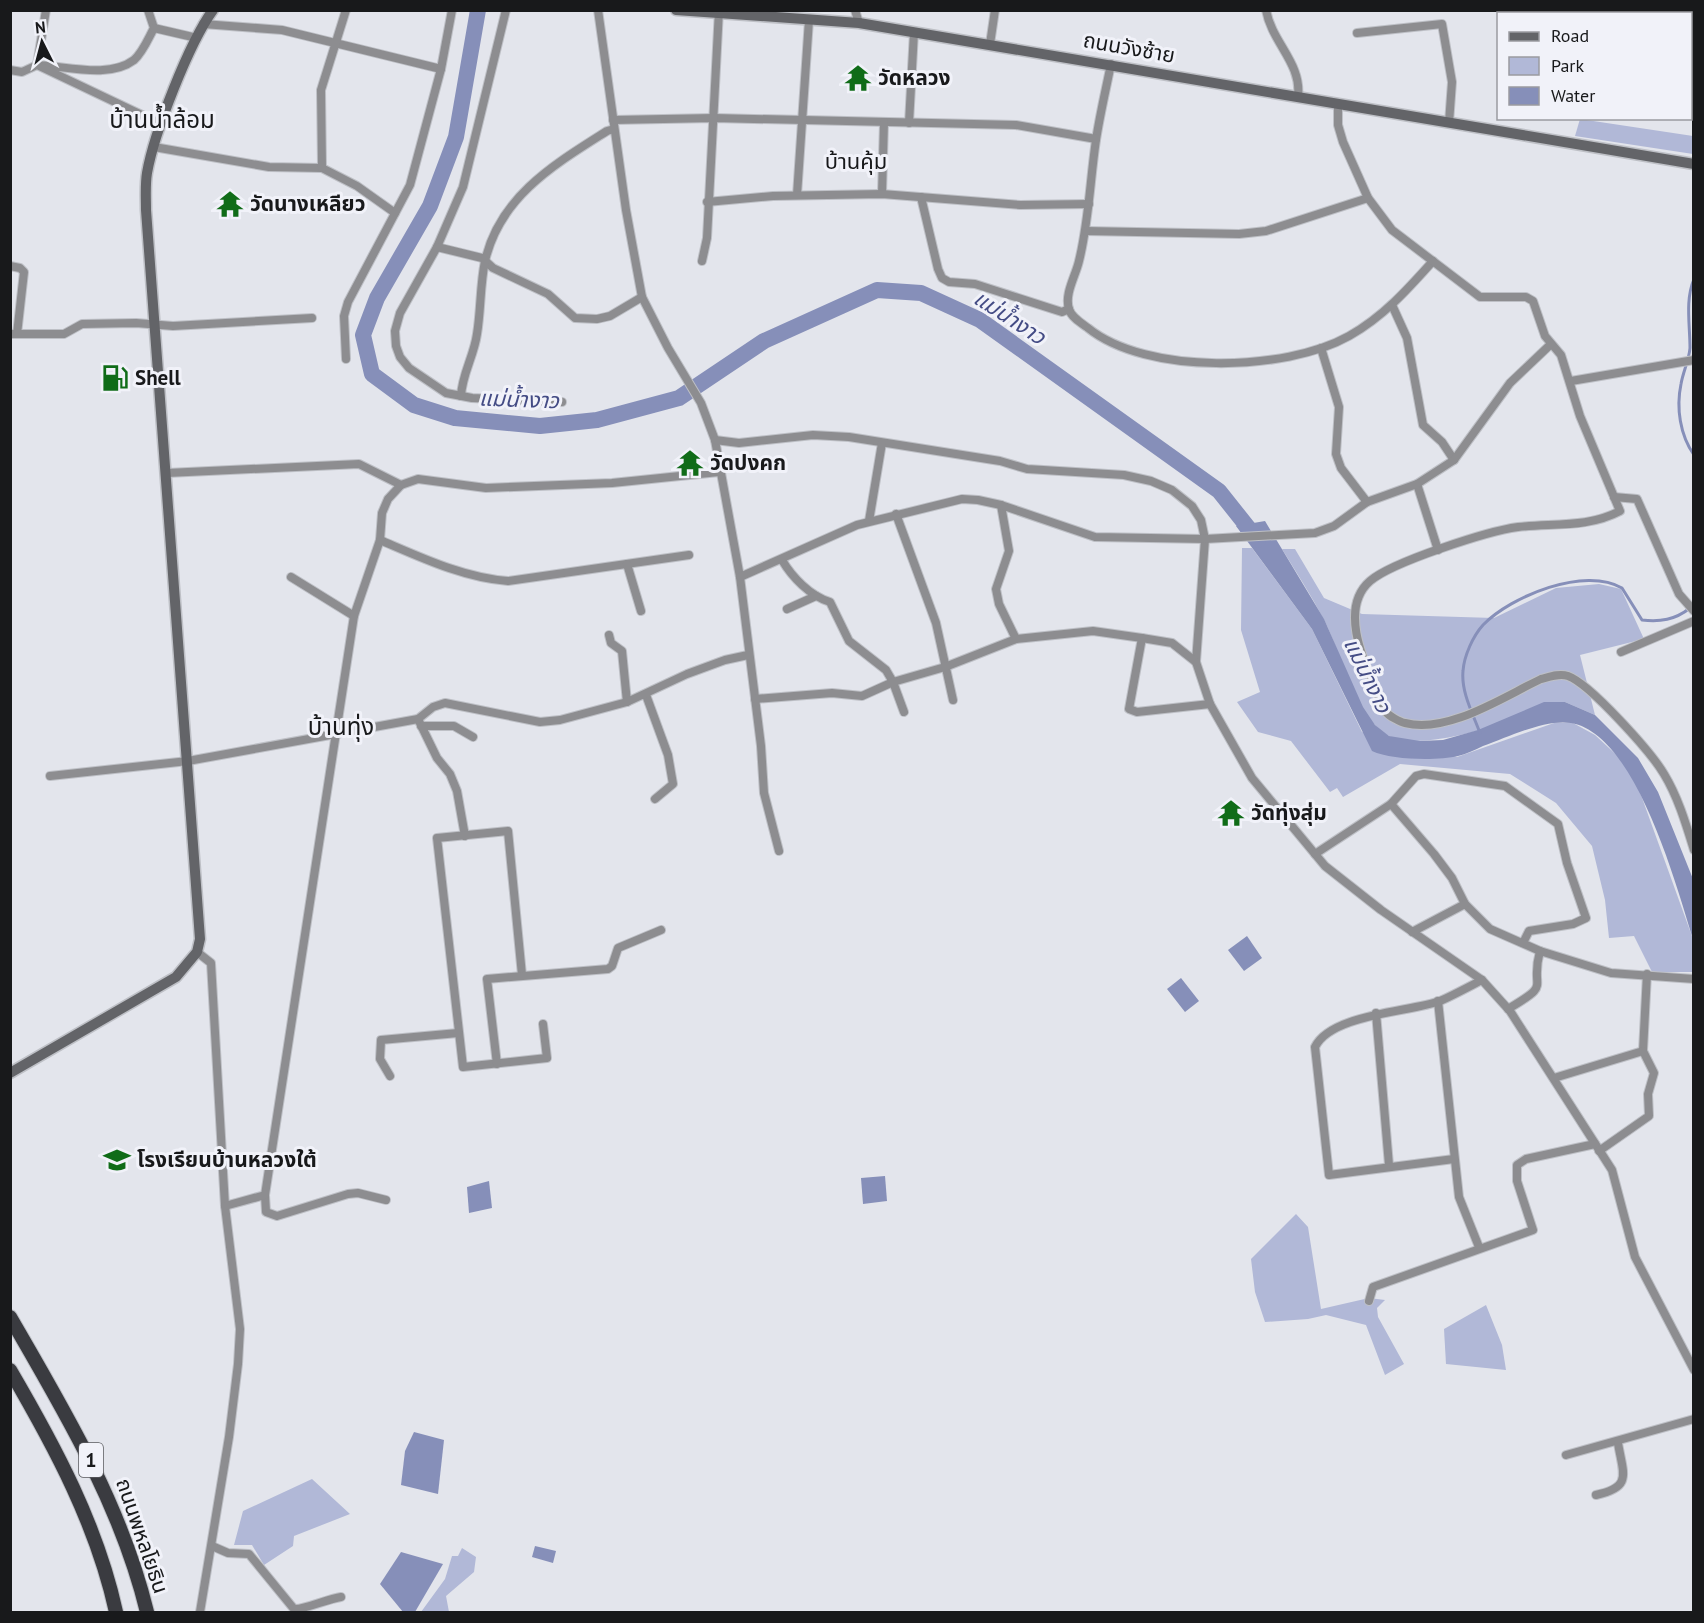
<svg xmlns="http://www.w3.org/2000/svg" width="1704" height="1623" viewBox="0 0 1704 1623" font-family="'PT Sans','Noto Sans Thai',sans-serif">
	<rect width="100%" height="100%" fill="#e3e5ec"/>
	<!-- green -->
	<g fill="#b1b8d7">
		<path d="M 1580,119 L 1693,136 L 1693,154 L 1575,136 Z"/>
		<path d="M 1242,548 L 1252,548 L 1312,629 L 1362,732 L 1457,757 L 1554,723 L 1573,723 L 1595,735 L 1622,760 L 1637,784 L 1693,939 L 1693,972 L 1652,972 L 1634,936 L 1609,938 L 1605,900 L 1592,846 L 1556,803 L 1510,774 L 1400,764 L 1343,797 L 1337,788 L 1330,792 L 1291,741 L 1258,732 L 1237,702 L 1260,692 L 1241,630 Z"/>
		<path d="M 1282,549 L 1295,549 L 1324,598 L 1362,614 L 1494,618 L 1556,588 L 1599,584 L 1621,589 L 1644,639 L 1580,655 L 1595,715 L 1565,702 C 1525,715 1425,756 1387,735 C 1356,717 1341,652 1324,620 C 1311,595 1296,572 1282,549 Z"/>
		<path d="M 1296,1214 L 1308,1227 L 1321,1309 L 1369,1298 L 1385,1300 L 1377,1308 L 1378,1317 L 1404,1364 L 1385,1375 L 1366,1325 L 1326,1315 L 1308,1319 L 1265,1322 L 1255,1292 L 1251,1259 Z"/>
		<path d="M 1486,1305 L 1502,1345 L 1506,1370 L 1446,1364 L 1444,1329 Z"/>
		<path d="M 312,1479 L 350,1514 L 294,1536 L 293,1546 L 264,1565 L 252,1545 L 234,1545 L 243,1511 Z"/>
		<path d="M 462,1548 L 476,1557 L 474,1572 L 446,1596 L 449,1612 L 421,1612 L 445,1579 L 452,1556 L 458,1556 Z"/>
	</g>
	<!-- water -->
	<g fill="#868fb9">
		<path d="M 1265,521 L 1324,619 L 1363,707 L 1375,725 L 1389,736 L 1420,741 L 1443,740 L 1478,730 L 1544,702 L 1565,702 L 1595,715 L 1638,758 L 1658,792 L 1693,879 L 1693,939 C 1676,885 1636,734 1571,723 C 1544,719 1509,737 1483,746 C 1475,750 1466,754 1458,756 C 1437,761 1391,760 1372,751 L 1312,629 L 1236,526 Z"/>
		<path d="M 1247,936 L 1262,958 L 1244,971 L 1228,950 Z"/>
		<path d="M 1181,978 L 1199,1001 L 1185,1012 L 1167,989 Z"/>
		<path d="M 885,1176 L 887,1201 L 863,1204 L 861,1178 Z"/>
		<path d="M 489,1181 L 492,1208 L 469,1213 L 467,1187 Z"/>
		<path d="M 414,1432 L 444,1440 L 438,1494 L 401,1485 L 405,1451 Z"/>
		<path d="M 535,1546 L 556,1551 L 553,1563 L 532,1557 Z"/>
		<path d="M 401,1552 L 443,1564 L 415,1612 L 403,1612 L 380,1584 Z"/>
	</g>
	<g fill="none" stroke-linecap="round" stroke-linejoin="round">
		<!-- stream -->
		<g stroke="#868fb9" stroke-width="3">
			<path d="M 1694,279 C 1685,300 1690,325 1690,348 C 1689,360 1683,372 1681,384 C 1676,408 1680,435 1694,455"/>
			<path d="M 1480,733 C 1473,714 1461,692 1463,671 C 1464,656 1473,636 1483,625 C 1511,596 1585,566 1622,588 L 1642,620 C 1660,622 1675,620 1690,608"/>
		</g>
		<!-- river -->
		<path stroke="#868fb9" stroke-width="16" d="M 478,10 L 456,137 L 430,206 L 377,298 L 363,335 L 372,374 L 414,405 L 455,418 L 540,426 L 597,420 L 679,398 L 764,341 L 877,290 L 921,293 L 980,320 L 1219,491 L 1258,540"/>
		<defs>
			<g id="minor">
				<path d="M 46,10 L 37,65 C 66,66 109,79 134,60 C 143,52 148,39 154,28 L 148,10"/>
				<path d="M 506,10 L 463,187 L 437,247 L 400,313 L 395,331 L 396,346 L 400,357 L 409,368 L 446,393 L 472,398 L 562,402"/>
				<path d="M 598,10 L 626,210 L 642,297 L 668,348 L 701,403 L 715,440 L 740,577 L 761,746 L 764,793 L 779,851"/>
				<path d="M 855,10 L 859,23"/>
				<path d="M 1266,10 C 1272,43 1302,63 1298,97"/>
				<path d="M 203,24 L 282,30 L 441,69"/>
				<path d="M 154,28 L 197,38"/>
				<path d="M 1357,33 L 1442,24 L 1452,82 L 1449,123"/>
				<path d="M 990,44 L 995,10"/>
				<path d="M 1111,64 C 1106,89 1100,114 1096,140 C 1090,180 1089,221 1079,261 C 1076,275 1064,294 1069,309 C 1071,317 1081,323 1088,328 C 1146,375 1285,372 1349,336 C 1383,317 1408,289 1433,261"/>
				<path d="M 10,70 L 22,72 L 37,65 L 161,124"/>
				<path d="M 1338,104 L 1338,125 L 1343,142 L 1368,198 L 1392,230 L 1480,297 L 1526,297 L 1533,301 L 1545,336 L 1561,355 L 1580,416 L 1620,511 C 1588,528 1553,523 1518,527 C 1488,531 1392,562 1370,581 C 1340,607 1362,658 1375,687 C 1378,695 1381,706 1386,712 C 1389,716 1400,722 1405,723 C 1448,734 1503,697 1541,679 C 1549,677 1559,673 1568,676 C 1590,684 1651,752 1664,774 C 1678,797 1686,824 1694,850"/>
				<path d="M 613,120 L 714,118 L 1016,125 L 1096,139"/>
				<path d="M 909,123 L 914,32"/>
				<path d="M 154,147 L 269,167 L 322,168 L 357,186 L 395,213"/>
				<path d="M 322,168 L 321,90 L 346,10"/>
				<path d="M 882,194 L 884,122"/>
				<path d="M 797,195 L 809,20"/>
				<path d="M 921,197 L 938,269 L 942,278 L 949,282 L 975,284 L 1062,312 L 1069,309"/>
				<path d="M 707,202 L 773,196 L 882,194 L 1020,205 L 1089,204"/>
				<path d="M 1086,231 L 1239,234 L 1266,231 L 1368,198"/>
				<path d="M 437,247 L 482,258 L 493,268 L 548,294 L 575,318 L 597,319 L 610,316 L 642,297"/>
				<path d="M 702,261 L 707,238 L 719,10"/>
				<path d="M 10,266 L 20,268 L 24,272 L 17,334"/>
				<path d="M 1392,305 L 1407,338 L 1423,425 L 1442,442 L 1454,460"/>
				<path d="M 10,334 L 64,334 L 82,324 L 136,323 L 173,326 L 312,318"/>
				<path d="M 1321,348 L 1339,407 L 1336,454 L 1341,468 L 1367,502"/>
				<path d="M 346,359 L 344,316 L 348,302 L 410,185 L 441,69 L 452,10"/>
				<path d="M 1571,381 L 1694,360"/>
				<path d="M 461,396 C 462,374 474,356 477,334 C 481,310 480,285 485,261 C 500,196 555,164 607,131 L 614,129"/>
				<path d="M 715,440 L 739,443 L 813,435 L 849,437 L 1000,461 L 1027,469 L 1124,475 L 1151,481 L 1172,490 L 1192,506 L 1201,520 L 1205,539 L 1196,662 L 1210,704 L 1252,778 L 1325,866 L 1381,910 L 1482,980 L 1510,1011 L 1612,1170 L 1635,1257 L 1694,1370"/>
				<path d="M 167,473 L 359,464 L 401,485"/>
				<path d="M 1417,484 L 1438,550"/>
				<path d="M 1614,497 L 1637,499 L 1679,594 L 1694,611"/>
				<path d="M 1001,505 L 1009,551 L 996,589 L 999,604 L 1016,639"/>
				<path d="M 896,514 L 936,623 L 953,700"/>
				<path d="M 869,521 L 882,443"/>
				<path d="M 380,540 C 420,557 464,578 508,581 L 689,555"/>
				<path d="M 782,560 C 792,577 810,596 830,602 L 849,641 L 886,670 L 893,682 L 904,712"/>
				<path d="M 627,564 L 641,611"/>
				<path d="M 291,577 L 354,616"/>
				<path d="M 740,577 L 857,525 L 962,499 L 978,500 L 1001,505 L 1095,537 L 1205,539 L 1315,533 L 1334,526 L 1367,502 L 1417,484 L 1454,460 L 1510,383 L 1551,344"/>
				<path d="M 787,609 L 816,596"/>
				<path d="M 609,635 L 611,643 L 622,651 L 627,702"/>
				<path d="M 1142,638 L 1172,643 L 1196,662"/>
				<path d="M 1621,652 L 1694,621"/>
				<path d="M 646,695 L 668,755 L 673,784 L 655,799"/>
				<path d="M 755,699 L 832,693 L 862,696 L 893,682 L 945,667 L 1016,639 L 1093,631 L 1142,638 L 1129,709 L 1137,712 L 1210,704"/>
				<path d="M 418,719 L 437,758 L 450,774 L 457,791 L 465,836"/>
				<path d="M 421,726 L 454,726 L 473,737"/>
				<path d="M 50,776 L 188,761 L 418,719 L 433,707 L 445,703 L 540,722 L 560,720 L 627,702 L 687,674 L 725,660 L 748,655"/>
				<path d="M 1391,804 L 1416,776 L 1424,774 L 1505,786 L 1558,824 L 1567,863 L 1586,918 L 1573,924 L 1529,931 L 1523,943"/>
				<path d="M 1315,854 L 1391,804 L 1434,854 L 1452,878 L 1465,904 L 1490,929 L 1540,951 L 1611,973 L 1694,979"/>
				<path d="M 1412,932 L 1465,904"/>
				<path d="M 197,952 L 211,963 L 225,1206 L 240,1329 L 238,1364 L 229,1437 L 200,1612"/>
				<path d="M 522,975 L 508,831 L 437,838 L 463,1067 L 547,1058 L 543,1024"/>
				<path d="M 1438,1001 L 1459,1197 L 1479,1247"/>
				<path d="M 1508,1009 C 1554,982 1529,991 1540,951"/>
				<path d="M 1376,1013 L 1389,1165"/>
				<path d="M 1643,1051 L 1647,974"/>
				<path d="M 497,1064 L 487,979 L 608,969 L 612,966 L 618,948 L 661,930"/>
				<path d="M 390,1076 L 380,1059 L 381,1040 L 458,1033"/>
				<path d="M 1554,1078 L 1643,1051 L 1654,1073 L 1648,1094 L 1649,1116 L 1599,1151"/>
				<path d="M 1454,1159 L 1329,1175 L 1315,1047 C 1331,1014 1410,1012 1440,1001 C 1454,995 1468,987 1482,980"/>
				<path d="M 265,1195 L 266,1212 L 277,1216 L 348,1194 L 358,1193 L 386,1200"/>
				<path d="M 225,1206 L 265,1195 L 354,616 L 380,540 L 382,513 L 388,499 L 401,485 L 418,479 L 486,488 L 612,483 L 719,472"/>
				<path d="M 1369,1301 L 1373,1287 L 1533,1230 L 1517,1181 L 1517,1165 L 1526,1159 L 1595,1144"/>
				<path d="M 1566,1455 L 1694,1419"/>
				<path d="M 1596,1495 C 1633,1487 1623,1474 1618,1443"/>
				<path d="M 212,1546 L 228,1553 L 249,1554 L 294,1609 C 304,1610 327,1599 341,1597"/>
			</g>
			<g id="secondary">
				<path d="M 676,10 L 859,23 L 1694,164"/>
				<path d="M 10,1073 L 176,977 L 197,952 L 200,939 L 146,210 C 146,198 145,185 147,173 C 154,133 189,43 213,10"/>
			</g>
			<g id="trunk">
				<path d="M 10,1317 C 65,1412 121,1505 147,1612"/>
				<path d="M 10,1370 C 55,1447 97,1525 116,1612"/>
			</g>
		</defs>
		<!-- minor casing -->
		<use href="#minor" stroke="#bec0c6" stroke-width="10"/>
		<!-- secondary casing -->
		<use href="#secondary" stroke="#bec0c6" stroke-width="13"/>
		<!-- trunk casing -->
		<use href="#trunk" stroke="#bec0c6" stroke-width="16"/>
		<!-- minor -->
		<use href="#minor" stroke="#8d8d90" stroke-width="8"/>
		<!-- secondary -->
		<use href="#secondary" stroke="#636468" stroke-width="10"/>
		<!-- trunk -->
		<use href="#trunk" stroke="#3a3b40" stroke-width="14"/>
	</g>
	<!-- icons -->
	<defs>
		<symbol id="temple-bare" viewBox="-9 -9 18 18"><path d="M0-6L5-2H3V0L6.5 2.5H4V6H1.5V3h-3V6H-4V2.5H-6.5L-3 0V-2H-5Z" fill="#106c18" stroke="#f1f2f9" stroke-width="2.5" paint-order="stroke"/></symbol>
		<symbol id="fuel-bare" viewBox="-9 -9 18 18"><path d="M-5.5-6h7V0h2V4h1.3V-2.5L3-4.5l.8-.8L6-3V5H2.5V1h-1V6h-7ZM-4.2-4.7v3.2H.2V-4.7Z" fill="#106c18" stroke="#f1f2f9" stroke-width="2.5" paint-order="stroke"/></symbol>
		<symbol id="school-bare" viewBox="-9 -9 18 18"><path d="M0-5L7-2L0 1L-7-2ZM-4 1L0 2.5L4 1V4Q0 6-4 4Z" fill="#106c18" stroke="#f1f2f9" stroke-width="2.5" paint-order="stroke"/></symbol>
	</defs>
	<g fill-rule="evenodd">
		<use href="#temple-bare" x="839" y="59" width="38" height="38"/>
		<use href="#temple-bare" x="211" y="185" width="38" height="38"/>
		<use href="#fuel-bare" x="96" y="359" width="38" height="38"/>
		<use href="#temple-bare" x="671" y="444" width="38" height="38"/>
		<use href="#temple-bare" x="1212" y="794" width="38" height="38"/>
		<use href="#school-bare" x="98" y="1141" width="38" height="38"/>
	</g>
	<g text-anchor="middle" stroke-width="6" stroke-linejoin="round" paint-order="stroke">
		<!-- shield labels -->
		<rect fill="#f1f2f9" stroke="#595a5e" stroke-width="1.5" x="79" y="1443" width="24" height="34" rx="4.5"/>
		<g font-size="20" font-weight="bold" fill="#18191b">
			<text x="91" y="1467">1</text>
		</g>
		<!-- street labels -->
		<g font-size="21" fill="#18191b" stroke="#f1f2f9">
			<text transform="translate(1129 48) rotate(10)" y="7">ถนนวังซ้าย</text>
			<text transform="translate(142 1536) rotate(71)" y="7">ถนนพหลโยธิน</text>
		</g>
		<!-- poi labels -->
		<g font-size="21" font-weight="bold" fill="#18191b" stroke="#f1f2f9" text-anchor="start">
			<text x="878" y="85">วัดหลวง</text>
			<text x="250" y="211">วัดนางเหลียว</text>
			<text x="135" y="385">Shell</text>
			<text x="710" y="470">วัดปงคก</text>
			<text x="1251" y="820">วัดทุ่งสุ่ม</text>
			<text x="137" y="1167">โรงเรียนบ้านหลวงใต้</text>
		</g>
		<!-- neighbourhood labels -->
		<g font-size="22" fill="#18191b" stroke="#f1f2f9">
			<text x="856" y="169">บ้านคุ้ม</text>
		</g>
		<!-- water labels -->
		<g font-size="22" font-style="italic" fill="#444c85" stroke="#f1f2f9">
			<text transform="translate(1010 317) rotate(33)" y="8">แม่น้ำงาว</text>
			<text transform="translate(519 399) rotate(2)" y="8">แม่น้ำงาว</text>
			<text transform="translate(1368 675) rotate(64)" y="8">แม่น้ำงาว</text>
		</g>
		<!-- quarter labels -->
		<g font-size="24" fill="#18191b" stroke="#f1f2f9">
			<text x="162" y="128">บ้านน้ำล้อม</text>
			<text x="341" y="735">บ้านทุ่ง</text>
		</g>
	</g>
	<!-- border -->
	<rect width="1704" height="1623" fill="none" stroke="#18191b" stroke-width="24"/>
	<!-- legend -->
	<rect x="1497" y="12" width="195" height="108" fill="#f1f2f9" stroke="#9a9ba0" stroke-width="1.5"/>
	<rect x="1509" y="32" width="30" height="9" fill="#636468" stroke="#9a9ba0" stroke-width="1.5"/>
	<text x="1551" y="42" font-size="18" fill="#18191b">Road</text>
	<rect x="1509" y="57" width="30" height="18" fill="#b1b8d7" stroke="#9a9ba0" stroke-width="1.5"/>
	<text x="1551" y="72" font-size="18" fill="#18191b">Park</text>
	<rect x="1509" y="87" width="30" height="18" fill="#868fb9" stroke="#9a9ba0" stroke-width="1.5"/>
	<text x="1551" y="102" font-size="18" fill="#18191b">Water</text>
	<!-- north arrow -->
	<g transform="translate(42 42) rotate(354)" stroke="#f1f2f9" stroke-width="4.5" paint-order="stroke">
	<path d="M0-4.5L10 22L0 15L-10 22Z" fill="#18191b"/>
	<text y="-9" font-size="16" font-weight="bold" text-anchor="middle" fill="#18191b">N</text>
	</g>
</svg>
